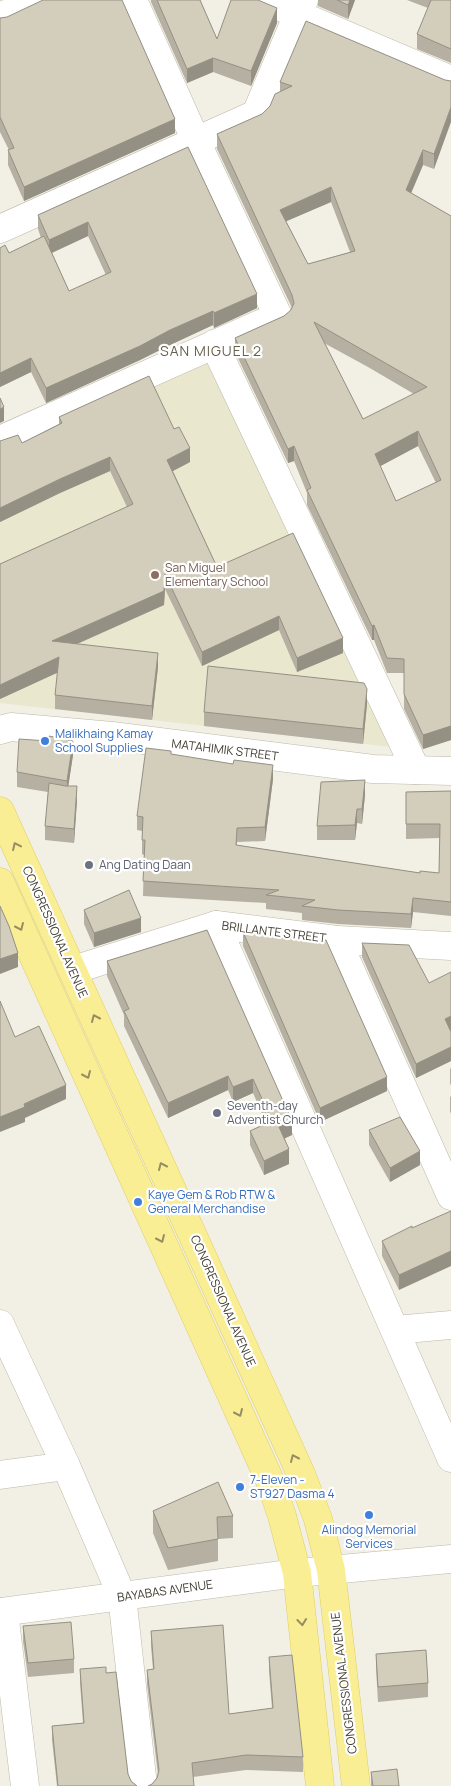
<svg xmlns="http://www.w3.org/2000/svg" width="451" height="1786" viewBox="0 0 451 1786" font-family="Manrope,sans-serif">
	<rect width="100%" height="100%" fill="#f2f0e5"/>
	<!-- education -->
	<path fill="#eae7cf" d="M 207,357 L 391,747 L 0,703 L 0,452 Z"/>
	<g fill="none" stroke-linecap="round" stroke-linejoin="round">
		<defs>
			<g id="minor">
				<path d="M 264,0 L 451,80"/>
				<path d="M 0,17 L 37,0"/>
				<path d="M 0,229 L 256,114 L 304,0"/>
				<path d="M 214,344 L 416,770"/>
				<path d="M 0,440 L 278,316 L 196,141 L 133,0"/>
				<path d="M 0,730 L 11,727 L 112,736 L 373,769 L 451,771"/>
				<path d="M 216,925 L 451,1458"/>
				<path d="M 337,940 L 451,1196"/>
				<path d="M 73,970 L 216,925 L 337,940 L 451,946"/>
				<path d="M 0,1324 L 66,1466 L 122,1596 L 143,1786"/>
				<path d="M 395,1330 L 451,1325"/>
				<path d="M 0,1475 L 66,1466"/>
				<path d="M 0,1612 L 297,1573 L 451,1559"/>
				<path d="M 4,1612 L 25,1786"/>
			</g>
			<g id="major">
				<path d="M 0,811 L 301,1474 L 318,1519 L 331,1570 L 356,1786"/>
				<path d="M 0,882 L 271,1483 L 282,1516 L 297,1573 L 320,1786"/>
			</g>
		</defs>
		<!-- minor casing -->
		<use href="#minor" stroke="#bdb9a8" stroke-width="29"/>
		<!-- major casing -->
		<use href="#major" stroke="#dece66" stroke-width="29"/>
		<!-- minor -->
		<use href="#minor" stroke="#fff" stroke-width="28"/>
		<!-- major -->
		<use href="#major" stroke="#faee95" stroke-width="28"/>
	</g>
	<!-- wall -->
	<g fill="#b5b0a1" fill-rule="evenodd">
		<path d="M 151,0 L 200,0 L 217,39 L 277,23 L 251,86 L 213,72 L 187,83 L 151,2 Z"/>
		<path d="M 318,0 L 355,0 L 348,19 L 318,6 Z"/>
		<path d="M 407,0 L 451,0 L 451,63 L 417,49 L 417,34 L 428,8 Z"/>
		<path d="M 0,18 L 175,133 L 24,201 L 8,165 L 8,150 L 9,150 L 0,132 Z"/>
		<path d="M 445,80 L 434,169 L 423,165 L 411,193 L 451,216 L 451,740 L 423,749 L 404,709 L 404,673 L 387,673 L 374,640 L 372,640 L 307,505 L 307,493 L 294,461 L 288,463 L 235,352 L 235,338 L 284,316 L 291,310 L 292,308 L 217,149 L 217,134 L 262,114 L 270,106 L 280,92 L 280,82 ZM 331,202 L 350,252 L 308,264 L 286,221 ZM 324,343 L 368,367 L 414,394 L 363,419 ZM 418,446 L 436,483 L 396,501 L 380,466 Z"/>
		<path d="M 188,147 L 257,308 L 214,328 L 213,325 L 170,345 L 140,360 L 46,403 L 31,372 L 0,387 L 0,248 L 9,253 L 41,238 L 38,229 L 38,215 ZM 88,236 L 106,275 L 69,291 L 52,253 Z"/>
		<path d="M 59,417 L 190,462 L 173,471 L 217,567 L 343,653 L 297,672 L 279,630 L 202,666 L 165,589 L 164,605 L 77,644 L 158,667 L 152,720 L 55,709 L 55,695 L 58,672 L 0,699 L 0,564 L 127,507 L 110,471 L 60,493 L 0,522 L 0,441 L 22,443 L 59,424 Z"/>
		<path d="M 367,704 L 363,744 L 204,726 L 204,712 Z"/>
		<path d="M 171,754 L 273,779 L 265,841 L 237,842 L 237,845 L 420,873 L 439,873 L 440,838 L 406,839 L 406,792 L 451,791 L 451,916 L 413,912 L 411,928 L 338,924 L 302,920 L 302,913 L 266,909 L 266,903 L 143,896 L 144,855 L 142,854 L 142,831 L 137,830 L 137,816 Z"/>
		<path d="M 73,755 L 68,786 L 77,800 L 74,843 L 45,840 L 45,826 L 48,792 L 17,787 L 17,772 Z"/>
		<path d="M 365,795 L 362,824 L 357,823 L 355,840 L 317,840 L 317,826 Z"/>
		<path d="M 84,910 L 141,932 L 94,947 L 84,924 Z"/>
		<path d="M 207,930 L 292,1135 L 285,1138 L 289,1164 L 264,1175 L 250,1145 L 250,1131 L 266,1123 L 253,1093 L 233,1102 L 228,1090 L 168,1118 L 124,1026 L 124,1015 L 107,976 L 107,961 Z"/>
		<path d="M 243,932 L 387,1091 L 320,1122 L 243,946 Z"/>
		<path d="M 362,943 L 429,983 L 451,1030 L 450,1031 L 451,1061 L 416,1078 L 362,957 Z"/>
		<path d="M 451,1068 L 451,1086 L 450,1083 L 450,1069 Z"/>
		<path d="M 451,1096 L 451,1114 L 450,1111 L 450,1097 Z"/>
		<path d="M 369,1130 L 420,1165 L 390,1182 L 369,1145 Z"/>
		<path d="M 412,1228 L 399,1290 L 382,1256 L 382,1241 Z"/>
		<path d="M 153,1511 L 233,1516 L 233,1538 L 218,1539 L 218,1561 L 168,1570 L 153,1533 Z"/>
		<path d="M 23,1626 L 74,1659 L 74,1673 L 28,1677 L 23,1641 Z"/>
		<path d="M 151,1631 L 229,1714 L 272,1708 L 269,1671 L 269,1657 L 303,1757 L 303,1772 L 246,1770 L 193,1777 L 152,1784 L 157,1778 L 158,1775 L 147,1684 L 147,1670 L 153,1670 L 151,1646 Z"/>
		<path d="M 376,1654 L 428,1683 L 428,1697 L 378,1702 L 376,1668 Z"/>
		<path d="M 80,1669 L 106,1673 L 128,1774 L 131,1781 L 137,1786 L 57,1786 L 52,1740 L 52,1726 L 83,1723 L 80,1683 Z"/>
		<path d="M 371,1772 L 399,1786 L 371,1786 Z"/>
	</g>
	<!-- shaded-wall -->
	<g fill="#949083">
		<path d="M 350,0 L 355,0 L 348,19 L 348,5 Z"/>
		<path d="M 277,8 L 277,23 L 251,86 L 251,71 Z"/>
		<path d="M 213,58 L 213,72 L 187,83 L 187,69 Z"/>
		<path d="M 451,107 L 451,122 L 434,169 L 434,154 Z"/>
		<path d="M 175,119 L 175,133 L 24,201 L 24,187 Z"/>
		<path d="M 423,150 L 423,165 L 406,205 L 406,190 Z"/>
		<path d="M 331,187 L 331,202 L 280,224 L 280,210 Z"/>
		<path d="M 88,222 L 88,236 L 49,254 L 49,240 Z"/>
		<path d="M 257,294 L 257,308 L 214,328 L 214,313 Z"/>
		<path d="M 213,311 L 213,325 L 170,345 L 140,360 L 46,403 L 46,388 L 170,330 Z"/>
		<path d="M 31,358 L 31,372 L 0,387 L 0,373 Z"/>
		<path d="M 4,407 L 4,421 L 0,423 L 0,409 Z"/>
		<path d="M 418,431 L 418,446 L 375,469 L 375,454 Z"/>
		<path d="M 294,446 L 294,461 L 288,463 L 288,449 Z"/>
		<path d="M 190,448 L 190,462 L 167,474 L 167,460 Z"/>
		<path d="M 110,457 L 110,471 L 60,493 L 0,522 L 0,508 L 60,479 Z"/>
		<path d="M 165,574 L 165,589 L 164,605 L 52,655 L 52,641 Z"/>
		<path d="M 279,616 L 279,630 L 202,666 L 202,652 Z"/>
		<path d="M 374,625 L 374,640 L 372,640 L 372,626 Z"/>
		<path d="M 343,638 L 343,653 L 297,672 L 297,658 Z"/>
		<path d="M 158,653 L 158,667 L 152,720 L 152,706 Z"/>
		<path d="M 59,657 L 59,672 L 0,699 L 0,685 Z"/>
		<path d="M 367,689 L 367,704 L 363,744 L 363,729 Z"/>
		<path d="M 451,726 L 451,740 L 423,749 L 423,735 Z"/>
		<path d="M 73,741 L 73,755 L 67,795 L 67,781 Z"/>
		<path d="M 273,765 L 273,779 L 265,841 L 265,827 Z"/>
		<path d="M 365,780 L 365,795 L 362,824 L 362,809 Z"/>
		<path d="M 77,786 L 77,800 L 74,843 L 74,829 Z"/>
		<path d="M 357,809 L 357,823 L 355,840 L 355,825 Z"/>
		<path d="M 413,898 L 413,912 L 411,928 L 411,914 Z"/>
		<path d="M 141,918 L 141,932 L 94,947 L 94,933 Z"/>
		<path d="M 18,953 L 18,967 L 0,974 L 0,959 Z"/>
		<path d="M 451,1016 L 451,1030 L 445,1033 L 445,1019 Z"/>
		<path d="M 451,1047 L 451,1061 L 416,1078 L 416,1064 Z"/>
		<path d="M 228,1076 L 228,1090 L 168,1118 L 168,1103 Z"/>
		<path d="M 387,1077 L 387,1091 L 320,1122 L 320,1108 Z"/>
		<path d="M 253,1079 L 253,1093 L 233,1102 L 233,1087 Z"/>
		<path d="M 66,1085 L 66,1099 L 25,1118 L 25,1122 L 0,1132 L 0,1117 L 24,1104 Z"/>
		<path d="M 292,1121 L 292,1135 L 279,1141 L 279,1127 Z"/>
		<path d="M 289,1149 L 289,1164 L 264,1175 L 264,1161 Z"/>
		<path d="M 420,1151 L 420,1165 L 390,1182 L 390,1168 Z"/>
		<path d="M 451,1251 L 451,1266 L 399,1290 L 399,1275 Z"/>
	</g>
	<!-- building -->
	<g fill="#d3cdbb" stroke="#949083" fill-rule="evenodd">
		<path d="M 43,0 L 122,0 L 175,119 L 24,187 L 8,150 L 14,148 L 0,117 L 0,18 L 7,17 Z"/>
		<path d="M 157,0 L 200,0 L 217,39 L 231,0 L 258,0 L 277,8 L 251,71 L 213,58 L 187,69 Z"/>
		<path d="M 337,0 L 350,0 L 348,5 Z"/>
		<path d="M 431,0 L 451,0 L 451,49 L 417,34 Z"/>
		<path d="M 306,21 L 445,80 L 451,81 L 451,107 L 434,154 L 423,150 L 406,190 L 451,216 L 451,726 L 423,735 L 404,694 L 404,659 L 387,658 L 374,625 L 372,626 L 307,490 L 311,488 L 294,446 L 288,449 L 235,338 L 284,316 L 291,310 L 294,303 L 292,295 L 217,134 L 262,114 L 270,106 L 275,94 L 292,86 L 280,82 ZM 331,187 L 355,251 L 308,264 L 280,210 ZM 314,322 L 427,387 L 363,419 ZM 418,431 L 441,480 L 396,501 L 375,454 Z"/>
		<path d="M 188,147 L 257,294 L 214,313 L 213,311 L 170,330 L 140,346 L 46,388 L 31,358 L 0,373 L 0,248 L 5,245 L 9,253 L 44,236 L 69,291 L 111,272 L 88,222 L 49,240 L 38,215 Z"/>
		<path d="M 149,376 L 174,429 L 179,427 L 190,448 L 167,460 L 217,567 L 293,533 L 343,638 L 297,658 L 279,616 L 202,652 L 165,574 L 164,591 L 52,641 L 158,653 L 152,706 L 55,695 L 59,657 L 0,685 L 0,564 L 133,504 L 110,457 L 60,479 L 0,508 L 0,441 L 18,435 L 22,443 L 62,423 L 59,417 Z"/>
		<path d="M 0,398 L 4,407 L 0,409 Z"/>
		<path d="M 208,666 L 364,683 L 367,689 L 363,729 L 204,712 Z"/>
		<path d="M 49,736 L 73,741 L 67,781 L 17,772 L 19,739 L 48,741 Z"/>
		<path d="M 146,748 L 171,751 L 171,754 L 233,764 L 234,760 L 273,765 L 265,827 L 237,828 L 236,845 L 420,873 L 420,871 L 439,873 L 440,824 L 406,824 L 406,792 L 451,791 L 451,902 L 413,898 L 411,914 L 338,910 L 302,906 L 315,900 L 266,895 L 279,890 L 143,881 L 145,840 L 142,840 L 143,817 L 137,816 Z"/>
		<path d="M 365,780 L 362,809 L 357,809 L 355,825 L 317,826 L 321,782 Z"/>
		<path d="M 49,783 L 66,786 L 77,786 L 74,829 L 45,826 Z"/>
		<path d="M 129,890 L 141,918 L 94,933 L 84,910 Z"/>
		<path d="M 0,906 L 9,926 L 18,953 L 0,959 Z"/>
		<path d="M 207,930 L 292,1121 L 279,1127 L 289,1149 L 264,1161 L 250,1131 L 272,1121 L 253,1079 L 233,1087 L 228,1076 L 168,1103 L 124,1011 L 129,1009 L 107,961 Z"/>
		<path d="M 247,930 L 326,940 L 387,1077 L 320,1108 L 243,932 Z"/>
		<path d="M 362,943 L 409,945 L 429,983 L 451,972 L 451,1016 L 445,1019 L 451,1032 L 451,1047 L 416,1064 Z"/>
		<path d="M 0,1001 L 15,1037 L 39,1026 L 66,1085 L 24,1104 L 25,1107 L 0,1117 Z"/>
		<path d="M 400,1117 L 420,1151 L 390,1168 L 369,1130 Z"/>
		<path d="M 451,1211 L 451,1251 L 399,1275 L 382,1241 L 412,1226 L 412,1228 Z"/>
		<path d="M 218,1482 L 233,1516 L 217,1517 L 218,1539 L 168,1548 L 153,1511 Z"/>
		<path d="M 71,1622 L 74,1659 L 28,1663 L 23,1626 Z"/>
		<path d="M 223,1625 L 229,1714 L 273,1708 L 269,1657 L 292,1655 L 303,1757 L 246,1755 L 192,1763 L 194,1786 L 148,1786 L 152,1784 L 157,1778 L 159,1770 L 147,1670 L 154,1669 L 151,1631 Z"/>
		<path d="M 426,1650 L 428,1683 L 378,1687 L 376,1654 Z"/>
		<path d="M 106,1667 L 106,1673 L 116,1672 L 128,1774 L 131,1781 L 137,1786 L 58,1786 L 52,1726 L 84,1723 L 80,1669 Z"/>
		<path d="M 397,1769 L 399,1786 L 373,1786 L 371,1772 Z"/>
	</g>
	<!-- one-way arrows -->
	<defs><path id="oneway-chevron" d="M-2-3.5L2.5 0L-2 3.5" fill="none" stroke-width="1.6" stroke-linecap="round" stroke-linejoin="round" transform="scale(1.25)"/></defs>
	<g stroke="#968e60">
		<use href="#oneway-chevron" transform="translate(16 846) rotate(-115)"/>
		<use href="#oneway-chevron" transform="translate(20 927) rotate(66)"/>
		<use href="#oneway-chevron" transform="translate(95 1018) rotate(-114)"/>
		<use href="#oneway-chevron" transform="translate(87 1075) rotate(66)"/>
		<use href="#oneway-chevron" transform="translate(162 1166) rotate(-114)"/>
		<use href="#oneway-chevron" transform="translate(161 1239) rotate(66)"/>
		<use href="#oneway-chevron" transform="translate(239 1413) rotate(66)"/>
		<use href="#oneway-chevron" transform="translate(294 1458) rotate(-114)"/>
		<use href="#oneway-chevron" transform="translate(302 1622) rotate(84)"/>
	</g>
	<!-- markers -->
	<circle fill="#8d6e63" stroke="#fff" stroke-width="2" cx="155" cy="575" r="5"/>
	<g fill="#3f7fe0" stroke="#fff" stroke-width="2">
		<circle cx="45" cy="741" r="5"/>
		<circle cx="138" cy="1202" r="5"/>
		<circle cx="240" cy="1487" r="5"/>
		<circle cx="369" cy="1515" r="5"/>
	</g>
	<g fill="#6b7280" stroke="#fff" stroke-width="2">
		<circle cx="89" cy="865" r="5"/>
		<circle cx="217" cy="1113" r="5"/>
	</g>
	<g text-anchor="middle" stroke-width="4.5" stroke-linejoin="round" paint-order="stroke">
		<!-- education labels -->
		<g font-size="12" fill="#785e54" stroke="#fff" text-anchor="start">
			<text x="165" y="572">San Miguel<tspan x="165" dy="14">Elementary School</tspan></text>
		</g>
		<!-- shop labels -->
		<g font-size="12" fill="#366cbe" stroke="#fff" text-anchor="start">
			<text x="55" y="738">Malikhaing Kamay<tspan x="55" dy="14">School Supplies</tspan></text>
			<text x="148" y="1199">Kaye Gem &amp; Rob RTW &amp;<tspan x="148" dy="14">General Merchandise</tspan></text>
			<text x="250" y="1484">7-Eleven -<tspan x="250" dy="14">ST927 Dasma 4</tspan></text>
			<text x="369" y="1534" text-anchor="middle">Alindog Memorial<tspan x="369" dy="14">Services</tspan></text>
		</g>
		<!-- street labels -->
		<g font-size="12" fill="#444035" stroke="#fff">
			<text transform="translate(225 750) rotate(7)" y="4">MATAHIMIK STREET</text>
			<text transform="translate(55 932) rotate(66)" y="4">CONGRESSIONAL AVENUE</text>
			<text transform="translate(274 932) rotate(7)" y="4">BRILLANTE STREET</text>
			<text transform="translate(223 1301) rotate(66)" y="4">CONGRESSIONAL AVENUE</text>
			<text transform="translate(165 1591) rotate(-8)" y="4">BAYABAS AVENUE</text>
			<text transform="translate(344 1683) rotate(-97)" y="4">CONGRESSIONAL AVENUE</text>
		</g>
		<!-- worship labels -->
		<g font-size="12" fill="#5b616d" stroke="#fff" text-anchor="start">
			<text x="99" y="869">Ang Dating Daan</text>
			<text x="227" y="1110">Seventh-day<tspan x="227" dy="14">Adventist Church</tspan></text>
		</g>
		<!-- neighbourhood labels -->
		<g font-size="14" letter-spacing="1" fill="#66604c" stroke="#fff">
			<text x="211" y="356">SAN MIGUEL 2</text>
		</g>
	</g>
</svg>
